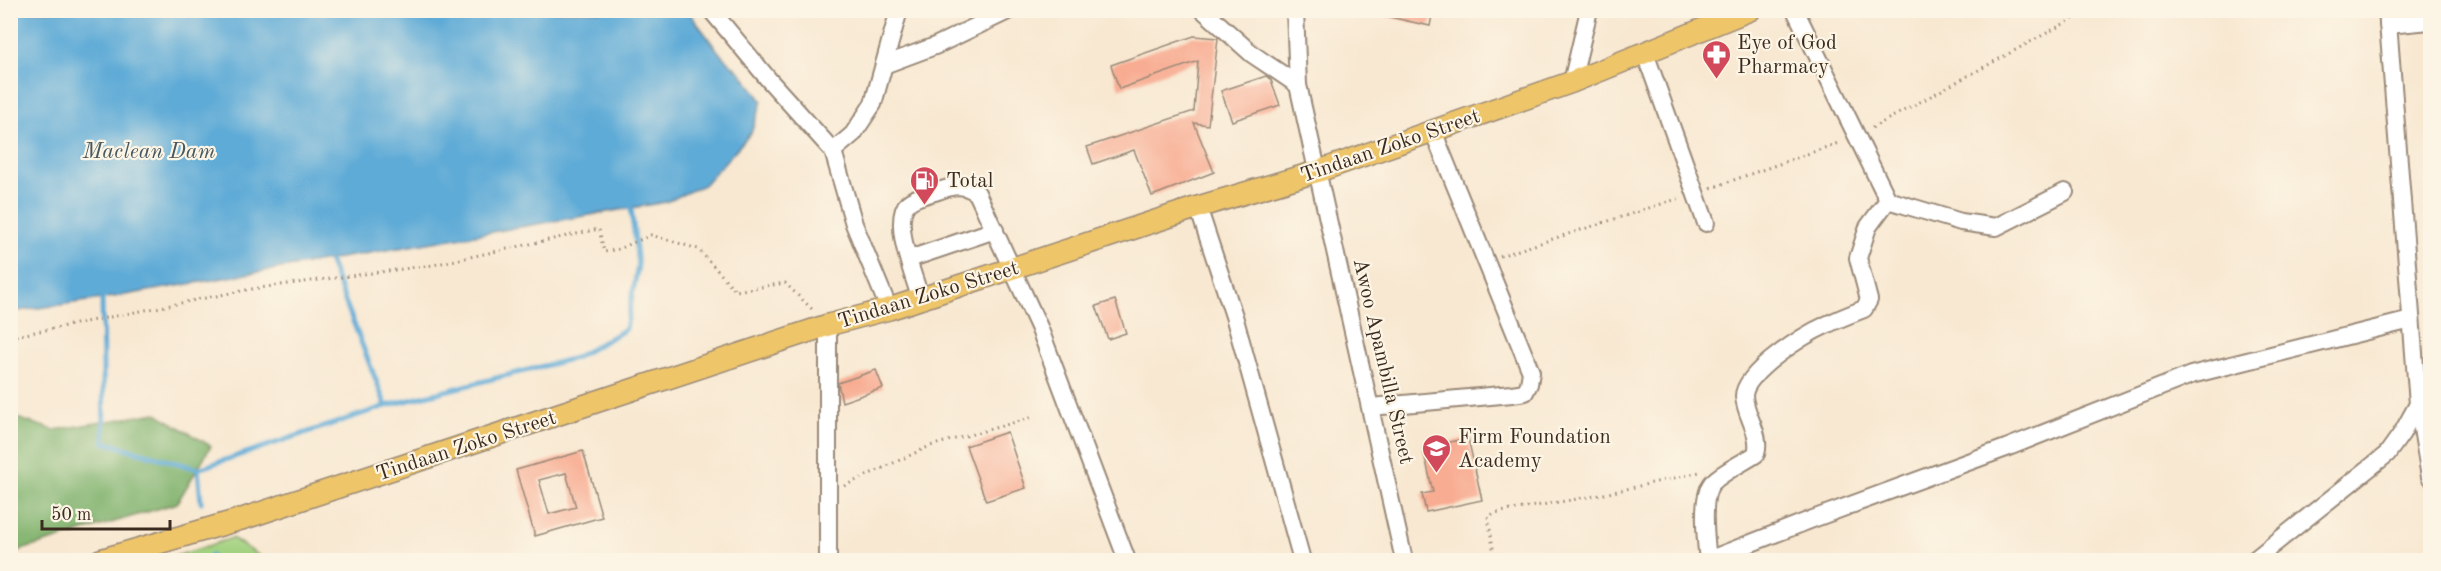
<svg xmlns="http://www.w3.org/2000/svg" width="2441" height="571" viewBox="0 0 2441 571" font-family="'Old Standard TT',serif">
	<rect width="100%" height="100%" fill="#fcf5e5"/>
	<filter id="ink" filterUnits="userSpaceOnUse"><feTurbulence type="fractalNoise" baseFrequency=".0167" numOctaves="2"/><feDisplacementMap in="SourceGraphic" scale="12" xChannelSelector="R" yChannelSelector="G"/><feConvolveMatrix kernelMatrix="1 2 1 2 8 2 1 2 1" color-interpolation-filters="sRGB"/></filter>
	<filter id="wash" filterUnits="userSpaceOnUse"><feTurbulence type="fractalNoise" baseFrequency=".008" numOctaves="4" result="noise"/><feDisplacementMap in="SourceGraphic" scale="24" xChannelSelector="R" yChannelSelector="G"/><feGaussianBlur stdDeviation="1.35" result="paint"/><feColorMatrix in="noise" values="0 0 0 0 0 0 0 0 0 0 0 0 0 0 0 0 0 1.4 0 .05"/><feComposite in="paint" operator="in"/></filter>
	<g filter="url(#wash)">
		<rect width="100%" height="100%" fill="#f8e8d1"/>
		<!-- green -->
		<path fill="#a3d281" stroke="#6f7e50" stroke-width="1.5" d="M 232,538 L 266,560 L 164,560 Z"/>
		<!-- forest -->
		<path fill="#82b46f" stroke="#5e6f46" stroke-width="1.5" d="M 156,413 L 211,446 L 177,503 L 11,553 L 11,416 L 54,430 Z"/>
		<!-- water -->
		<path fill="#5eabd7" stroke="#4c6a7a" stroke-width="1.5" d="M 10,11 L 688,11 L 722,56 L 742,74 L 762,101 L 751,133 L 704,185 L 666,202 L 102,299 L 11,312 Z"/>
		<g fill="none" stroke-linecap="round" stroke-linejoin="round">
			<!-- stream -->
			<g stroke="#5eabd7" stroke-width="5">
				<path d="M 329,260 L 386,406"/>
				<path d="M 102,299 L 104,442 L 198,469 L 201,502"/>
				<path d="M 198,469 L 386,406 L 575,358 L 626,329 L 638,265 L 631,208"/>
				<path d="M 211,555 L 211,560"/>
			</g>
		</g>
		<g id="blocks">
			<!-- building -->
			<g fill="#f8ac92" fill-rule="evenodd">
				<path d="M 1386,10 L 1433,10 L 1430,26 L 1385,16 Z"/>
				<path d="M 1194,36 L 1218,38 L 1208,125 L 1194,123 L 1214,172 L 1152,196 L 1134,150 L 1093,164 L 1087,147 L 1194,111 L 1198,61 L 1119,89 L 1111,65 Z"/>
				<path d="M 1266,76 L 1271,80 L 1280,105 L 1232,121 L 1221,91 Z"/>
				<path d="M 1115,300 L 1126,333 L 1108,339 L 1096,306 Z"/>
				<path d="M 876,370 L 883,388 L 842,402 L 838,383 Z"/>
				<path d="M 1007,432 L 1026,488 L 986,501 L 966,446 Z"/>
				<path d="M 1468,438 L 1482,500 L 1426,512 L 1422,494 L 1433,492 L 1423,448 Z"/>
				<path d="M 583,451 L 602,517 L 535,536 L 516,470 ZM 566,473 L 576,507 L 549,514 L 539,480 Z"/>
			</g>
		</g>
	</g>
	<g filter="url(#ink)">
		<use href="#blocks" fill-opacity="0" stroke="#9a8978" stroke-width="1.5"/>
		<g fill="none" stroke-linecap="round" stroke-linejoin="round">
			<defs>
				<g id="minor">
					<path d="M 711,10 L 769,80 L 833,151 L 854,224 L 889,309"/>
					<path d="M 1203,10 L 1252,54 L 1298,85"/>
					<path d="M 1295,10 L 1298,85 L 1404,560"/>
					<path d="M 1795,10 L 1888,200 L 1961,222 L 1996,227 L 2065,192"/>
					<path d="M 2387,10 L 2418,404 L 2430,477"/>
					<path d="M 2388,25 L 2430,21"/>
					<path d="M 1645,53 L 1706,223"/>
					<path d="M 884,65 L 935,46 L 1010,10"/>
					<path d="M 1572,82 L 1589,10"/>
					<path d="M 833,151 L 853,134 L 873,104 L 899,10"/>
					<path d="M 1198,207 L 1234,316 L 1302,560"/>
					<path d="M 909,259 L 995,230"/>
					<path d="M 920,297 C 914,276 891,221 908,203 C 914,197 929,194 938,191 C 953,186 962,183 977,193 L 1039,327 L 1127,560"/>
					<path d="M 1371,407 L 1512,394 L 1525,392 L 1529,384 L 1531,372 L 1433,131"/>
					<path d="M 828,560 L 828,325"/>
					<path d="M 1708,560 L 1810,520 L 2006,448 L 2191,375 L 2411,320"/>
					<path d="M 1708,560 C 1706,543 1700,495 1713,482 C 1724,471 1743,463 1756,454 C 1762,434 1745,416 1744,396 C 1744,372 1806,334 1826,325 C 1838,319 1851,314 1864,309 L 1869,300 L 1858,258 L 1868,227 L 1888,200"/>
					<path d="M 2254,560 L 2387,454 L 2402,433 L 2418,404"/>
				</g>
				<path id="major" d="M 100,560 L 245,518 L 828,325 L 889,309 L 1198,207 L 1319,171 L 1572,82 L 1750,10"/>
			</defs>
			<!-- minor casing -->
			<use href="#minor" stroke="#9a8978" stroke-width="20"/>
			<!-- major casing -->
			<use href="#major" stroke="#9a8978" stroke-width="24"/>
			<!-- path -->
			<g stroke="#9a8978" stroke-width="3" stroke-dasharray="1.5 4.5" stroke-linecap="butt">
				<path d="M 1872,128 L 2089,10"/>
				<path d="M 1711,188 L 1841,142"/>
				<path d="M 1500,256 L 1680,198"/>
				<path d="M 10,337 L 251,289 L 433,265 L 599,229 L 604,252 L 619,249 L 651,235 L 698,249 L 736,291 L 785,283 L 813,310"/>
				<path d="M 844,486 L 930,446 L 1034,417"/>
				<path d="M 1495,560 L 1488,517 L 1494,513 L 1600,495 L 1700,472"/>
			</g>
			<!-- minor -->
			<use href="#minor" stroke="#fff" stroke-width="16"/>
			<!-- major -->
			<use href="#major" stroke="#eec569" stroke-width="21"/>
		</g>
	</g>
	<!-- icons -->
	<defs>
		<symbol id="pharmacy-pin" viewBox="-11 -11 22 30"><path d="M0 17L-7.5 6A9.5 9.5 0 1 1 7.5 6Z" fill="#d1495b" stroke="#fcf5e5"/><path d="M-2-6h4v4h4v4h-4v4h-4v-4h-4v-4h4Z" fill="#fff"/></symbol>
		<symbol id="fuel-pin" viewBox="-11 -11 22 30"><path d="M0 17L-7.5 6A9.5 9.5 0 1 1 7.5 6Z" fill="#d1495b" stroke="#fcf5e5"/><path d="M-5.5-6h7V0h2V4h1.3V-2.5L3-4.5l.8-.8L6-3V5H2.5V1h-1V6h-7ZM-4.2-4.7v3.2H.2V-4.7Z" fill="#fff"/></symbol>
		<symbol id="school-pin" viewBox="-11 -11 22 30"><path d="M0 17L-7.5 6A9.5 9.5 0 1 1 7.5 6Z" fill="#d1495b" stroke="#fcf5e5"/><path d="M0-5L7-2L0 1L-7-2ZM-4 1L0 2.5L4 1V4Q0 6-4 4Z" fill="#fff"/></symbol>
	</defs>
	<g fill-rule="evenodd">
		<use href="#pharmacy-pin" x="1700" y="38" width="33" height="45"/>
		<use href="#fuel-pin" x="908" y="164" width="33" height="45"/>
		<use href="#school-pin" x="1420" y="432" width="33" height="45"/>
	</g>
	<g text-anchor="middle" stroke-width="4.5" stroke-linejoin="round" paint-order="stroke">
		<!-- poi labels -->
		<g font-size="21" fill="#3b2a1e" stroke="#fcf5e5" text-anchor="start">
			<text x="1737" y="49">Eye of God<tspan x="1737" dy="24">Pharmacy</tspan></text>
			<text x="946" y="187">Total</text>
			<text x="1458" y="443">Firm Foundation<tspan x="1458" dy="24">Academy</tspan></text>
		</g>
		<!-- street labels -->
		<g font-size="21" fill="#3b2a1e" stroke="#fcf5e5">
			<text transform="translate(1390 145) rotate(-19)" y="7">Tindaan Zoko Street</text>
			<text transform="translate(928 294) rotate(-17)" y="7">Tindaan Zoko Street</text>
			<text transform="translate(1384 361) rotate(77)" y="7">Awoo Apambilla Street</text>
			<text transform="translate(466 445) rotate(-18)" y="7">Tindaan Zoko Street</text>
		</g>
		<!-- water labels -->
		<g font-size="22" font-style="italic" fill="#47575f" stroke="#fcf5e5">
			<text x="149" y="158">Maclean Dam</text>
		</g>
	</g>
	<!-- margin -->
	<rect width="2441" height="571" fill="none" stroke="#fcf5e5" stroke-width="36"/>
	<!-- scale -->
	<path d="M42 520v9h128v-9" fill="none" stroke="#3b2a1e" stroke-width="3"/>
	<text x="51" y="520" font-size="18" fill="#3b2a1e" stroke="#fcf5e5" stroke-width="4.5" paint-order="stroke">50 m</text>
</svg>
